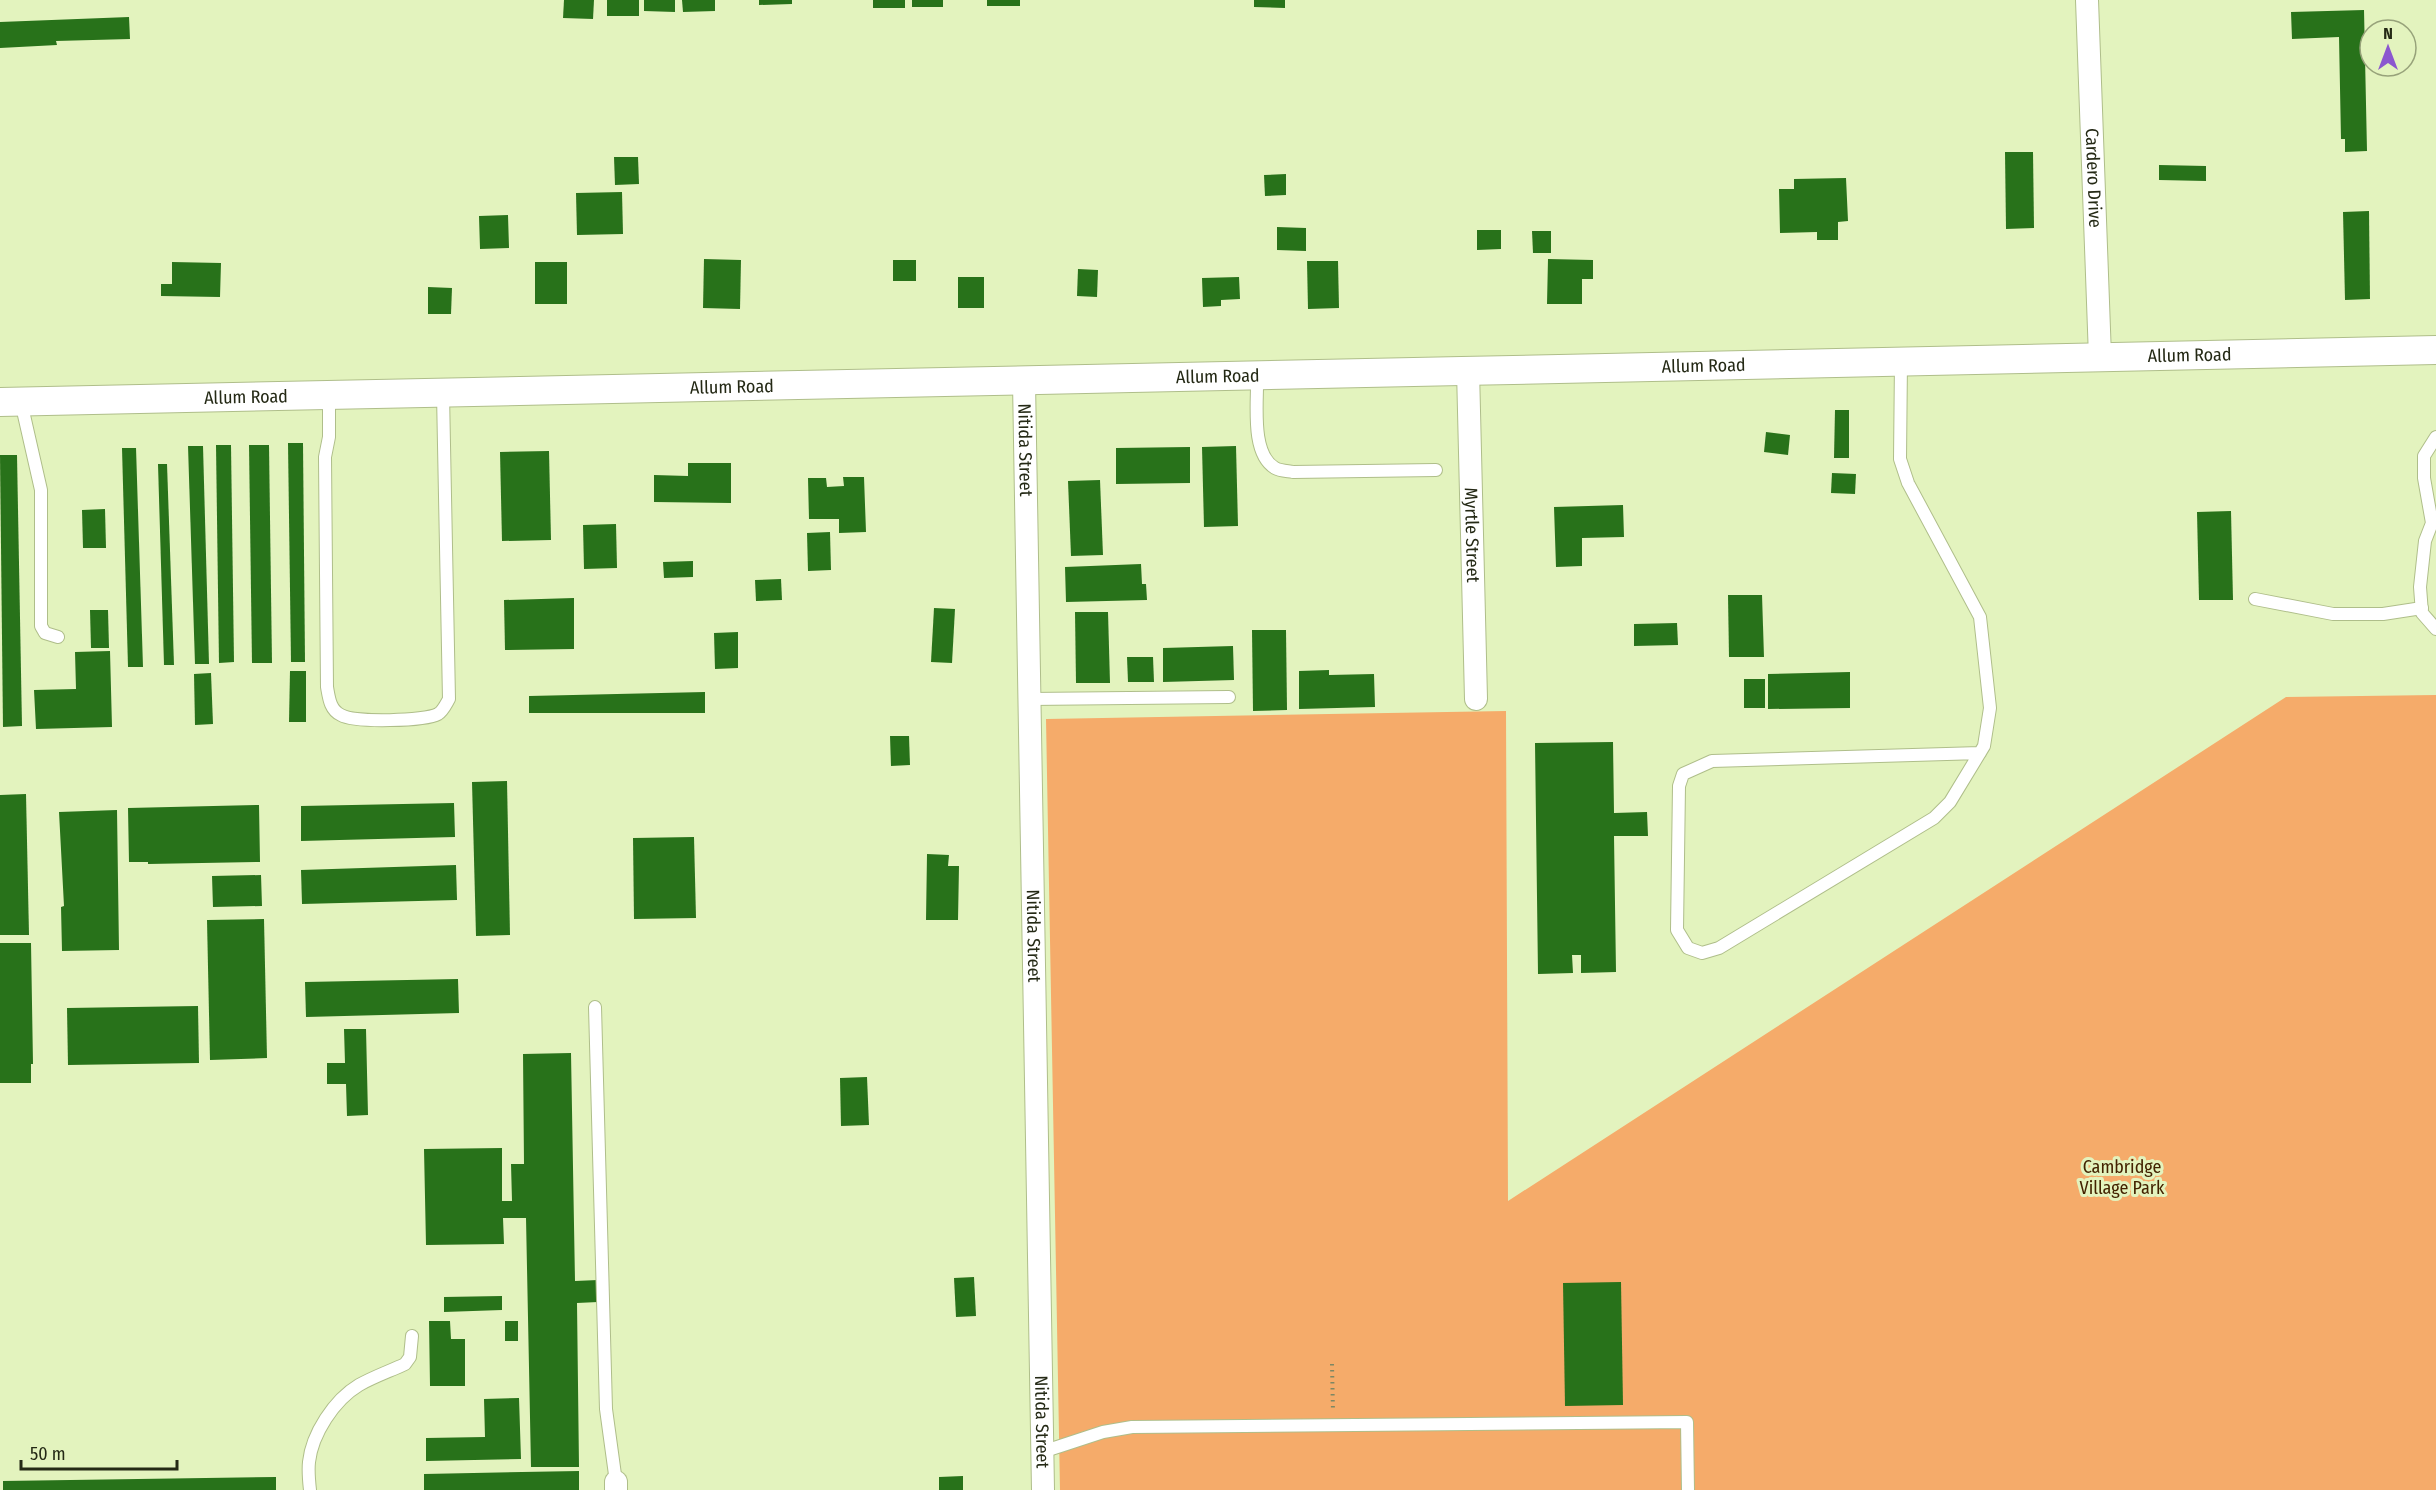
<svg xmlns="http://www.w3.org/2000/svg" width="2436" height="1490" viewBox="0 0 2436 1490" font-family="'Fira Sans Condensed',sans-serif">
	<rect width="100%" height="100%" fill="#e3f3be"/>
	<!-- green -->
	<path fill="#f5ab6a" d="M 2436,695 L 2436,1490 L 1060,1490 L 1046,719 L 1506,711 L 1508,1201 L 2286,697 Z"/>
	<!-- building -->
	<g fill="#28721a">
		<path d="M 564,0 L 594,0 L 593,19 L 563,18 Z"/>
		<rect x="607" y="0" width="32" height="16"/>
		<path d="M 644,0 L 675,0 L 675,12 L 644,11 Z"/>
		<path d="M 682,0 L 715,0 L 715,11 L 683,12 Z"/>
		<path d="M 759,0 L 792,0 L 792,4 L 759,5 Z"/>
		<rect x="873" y="0" width="32" height="8"/>
		<rect x="912" y="0" width="31" height="7"/>
		<rect x="987" y="0" width="33" height="6"/>
		<path d="M 1254,0 L 1285,0 L 1285,8 L 1254,7 Z"/>
		<path d="M 2364,10 L 2367,151 L 2345,152 L 2345,139 L 2341,139 L 2339,37 L 2292,39 L 2291,12 Z"/>
		<path d="M 129,17 L 130,39 L 56,41 L 57,45 L 0,48 L 0,22 Z"/>
		<path d="M 2005,152 L 2033,152 L 2034,228 L 2006,229 Z"/>
		<path d="M 614,157 L 638,157 L 639,184 L 615,185 Z"/>
		<path d="M 2159,165 L 2206,166 L 2206,181 L 2159,180 Z"/>
		<path d="M 1286,174 L 1286,195 L 1265,196 L 1264,175 Z"/>
		<path d="M 1846,178 L 1848,221 L 1838,222 L 1838,240 L 1817,240 L 1817,232 L 1780,233 L 1779,189 L 1794,189 L 1794,179 Z"/>
		<path d="M 622,192 L 623,234 L 577,235 L 576,193 Z"/>
		<path d="M 2369,211 L 2370,299 L 2345,300 L 2343,212 Z"/>
		<path d="M 508,215 L 509,248 L 480,249 L 479,216 Z"/>
		<path d="M 1277,227 L 1306,228 L 1306,251 L 1277,250 Z"/>
		<path d="M 1477,230 L 1501,230 L 1501,249 L 1477,250 Z"/>
		<path d="M 1532,231 L 1551,231 L 1551,253 L 1533,253 Z"/>
		<path d="M 704,259 L 741,260 L 740,309 L 703,308 Z"/>
		<path d="M 1548,259 L 1593,260 L 1593,279 L 1582,279 L 1582,304 L 1547,304 Z"/>
		<rect x="893" y="260" width="23" height="21"/>
		<path d="M 1307,261 L 1338,261 L 1339,308 L 1308,309 Z"/>
		<path d="M 172,262 L 221,263 L 220,297 L 161,296 L 161,284 L 172,284 Z"/>
		<rect x="535" y="262" width="32" height="42"/>
		<path d="M 1078,269 L 1098,270 L 1097,297 L 1077,296 Z"/>
		<rect x="958" y="277" width="26" height="31"/>
		<path d="M 1239,277 L 1240,299 L 1221,300 L 1221,306 L 1203,307 L 1202,278 Z"/>
		<path d="M 428,287 L 452,288 L 451,314 L 428,314 Z"/>
		<path d="M 1835,410 L 1849,410 L 1849,458 L 1834,458 Z"/>
		<path d="M 1766,432 L 1790,435 L 1788,455 L 1764,452 Z"/>
		<path d="M 288,443 L 303,443 L 305,662 L 291,662 Z"/>
		<path d="M 216,445 L 231,445 L 234,662 L 219,663 Z"/>
		<path d="M 249,445 L 269,445 L 272,663 L 252,663 Z"/>
		<path d="M 188,446 L 203,446 L 209,664 L 195,664 Z"/>
		<path d="M 1236,446 L 1238,526 L 1204,527 L 1202,447 Z"/>
		<path d="M 1190,447 L 1190,483 L 1116,484 L 1116,448 Z"/>
		<path d="M 122,448 L 136,448 L 143,667 L 128,667 Z"/>
		<path d="M 549,451 L 551,540 L 502,541 L 500,452 Z"/>
		<path d="M 0,455 L 17,455 L 22,726 L 3,727 Z"/>
		<path d="M 688,463 L 731,463 L 731,503 L 654,502 L 654,475 L 688,476 Z"/>
		<path d="M 158,464 L 167,464 L 174,665 L 164,665 Z"/>
		<path d="M 1832,473 L 1856,474 L 1855,494 L 1831,493 Z"/>
		<path d="M 843,477 L 864,477 L 866,532 L 839,533 L 839,519 L 809,519 L 808,478 L 826,478 L 827,487 L 844,486 Z"/>
		<path d="M 1100,480 L 1103,555 L 1071,556 L 1068,481 Z"/>
		<path d="M 1623,505 L 1624,537 L 1582,538 L 1582,566 L 1556,567 L 1554,507 Z"/>
		<path d="M 105,509 L 106,548 L 83,548 L 82,510 Z"/>
		<path d="M 2231,511 L 2233,600 L 2199,600 L 2197,512 Z"/>
		<path d="M 616,524 L 617,568 L 584,569 L 583,525 Z"/>
		<path d="M 830,532 L 831,570 L 808,571 L 807,533 Z"/>
		<path d="M 693,561 L 693,577 L 664,578 L 663,562 Z"/>
		<path d="M 1141,564 L 1142,584 L 1146,584 L 1147,600 L 1066,602 L 1065,567 Z"/>
		<path d="M 781,579 L 782,600 L 756,601 L 755,580 Z"/>
		<path d="M 1728,595 L 1762,595 L 1764,657 L 1729,657 Z"/>
		<path d="M 574,598 L 574,649 L 505,650 L 504,600 Z"/>
		<path d="M 934,608 L 955,609 L 952,663 L 931,662 Z"/>
		<path d="M 90,610 L 108,610 L 109,648 L 91,648 Z"/>
		<path d="M 1075,612 L 1108,612 L 1110,683 L 1076,683 Z"/>
		<path d="M 1677,623 L 1678,645 L 1634,646 L 1634,624 Z"/>
		<path d="M 1252,630 L 1286,630 L 1287,710 L 1253,711 Z"/>
		<path d="M 738,632 L 738,668 L 715,669 L 714,633 Z"/>
		<path d="M 1233,646 L 1234,680 L 1163,682 L 1163,648 Z"/>
		<path d="M 110,651 L 112,727 L 36,729 L 34,690 L 76,689 L 75,652 Z"/>
		<path d="M 1127,657 L 1153,657 L 1154,682 L 1128,682 Z"/>
		<path d="M 1329,670 L 1329,675 L 1374,674 L 1375,707 L 1299,709 L 1299,671 Z"/>
		<path d="M 290,671 L 306,671 L 306,722 L 289,722 Z"/>
		<path d="M 1850,672 L 1850,708 L 1768,709 L 1768,674 Z"/>
		<path d="M 211,673 L 213,724 L 195,725 L 194,674 Z"/>
		<rect x="1744" y="679" width="21" height="29"/>
		<path d="M 705,692 L 705,713 L 529,713 L 529,696 Z"/>
		<path d="M 890,736 L 909,736 L 910,765 L 891,766 Z"/>
		<path d="M 1613,742 L 1614,813 L 1647,812 L 1648,836 L 1614,836 L 1616,972 L 1581,973 L 1581,955 L 1572,955 L 1573,973 L 1538,974 L 1535,743 Z"/>
		<path d="M 507,781 L 510,935 L 476,936 L 472,782 Z"/>
		<path d="M 26,794 L 29,935 L 0,935 L 0,795 Z"/>
		<path d="M 454,803 L 455,837 L 301,841 L 301,806 Z"/>
		<path d="M 259,805 L 260,862 L 148,864 L 148,862 L 129,862 L 128,808 Z"/>
		<path d="M 117,810 L 119,950 L 62,951 L 61,907 L 64,906 L 59,812 Z"/>
		<path d="M 694,837 L 696,918 L 634,919 L 633,838 Z"/>
		<path d="M 927,854 L 949,855 L 948,866 L 959,866 L 958,920 L 926,920 Z"/>
		<path d="M 456,865 L 457,900 L 302,904 L 301,870 Z"/>
		<path d="M 261,875 L 262,906 L 213,907 L 212,876 Z"/>
		<path d="M 264,919 L 267,1058 L 210,1060 L 207,920 Z"/>
		<path d="M 0,943 L 31,943 L 33,1064 L 31,1064 L 31,1083 L 0,1083 Z"/>
		<path d="M 458,979 L 459,1013 L 306,1017 L 305,982 Z"/>
		<path d="M 198,1006 L 199,1063 L 68,1065 L 67,1008 Z"/>
		<path d="M 344,1029 L 366,1029 L 368,1115 L 347,1116 L 346,1084 L 327,1084 L 327,1063 L 345,1063 Z"/>
		<path d="M 571,1053 L 575,1281 L 598,1280 L 598,1302 L 577,1303 L 579,1467 L 531,1467 L 526,1218 L 503,1218 L 504,1244 L 426,1245 L 424,1149 L 502,1148 L 502,1201 L 512,1201 L 511,1164 L 524,1164 L 523,1054 Z"/>
		<path d="M 867,1077 L 869,1125 L 841,1126 L 840,1078 Z"/>
		<path d="M 974,1277 L 976,1316 L 956,1317 L 954,1278 Z"/>
		<path d="M 1621,1282 L 1623,1405 L 1565,1406 L 1563,1283 Z"/>
		<path d="M 502,1296 L 502,1310 L 444,1312 L 444,1297 Z"/>
		<path d="M 429,1321 L 450,1321 L 451,1339 L 465,1339 L 465,1386 L 430,1386 Z"/>
		<rect x="505" y="1321" width="13" height="20"/>
		<path d="M 519,1398 L 521,1459 L 426,1461 L 426,1438 L 485,1437 L 484,1399 Z"/>
		<path d="M 579,1471 L 579,1490 L 424,1490 L 424,1474 Z"/>
		<path d="M 963,1476 L 963,1490 L 939,1490 L 939,1477 Z"/>
		<path d="M 276,1477 L 276,1490 L 3,1490 L 3,1481 Z"/>
	</g>
	<g fill="none" stroke-linecap="round" stroke-linejoin="round">
		<defs>
			<g id="service">
				<path d="M 1901,361 L 1900,459 L 1908,483 L 1980,617 L 1990,708 L 1984,746 L 1950,802 L 1934,818 L 1719,948 L 1702,953 L 1688,948 L 1677,930 L 1679,786 L 1683,774 L 1712,761 L 1980,753"/>
				<path d="M 1257,376 C 1258,401 1250,453 1275,468 C 1280,471 1288,471 1293,472 L 1436,470"/>
				<path d="M 329,396 L 329,437 L 325,457 L 327,687 C 329,698 330,710 341,715 C 355,723 425,721 438,714 C 443,711 446,704 449,699 L 443,394"/>
				<path d="M 21,402 L 41,490 L 41,626 L 45,633 L 58,637"/>
				<path d="M 2436,437 L 2424,456 L 2424,478 L 2432,523 L 2425,541 L 2420,587 L 2422,613 L 2436,629"/>
				<path d="M 2255,599 L 2333,614 L 2383,614 L 2422,608"/>
				<path d="M 1029,699 L 1229,697"/>
				<path d="M 595,1007 L 606,1409 L 616,1482"/>
				<path d="M 1042,1452 L 1103,1432 L 1132,1427 L 1687,1422 L 1688,1490"/>
				<path d="M 310,1490 C 309,1481 308,1471 309,1462 C 312,1434 334,1400 359,1385 C 373,1377 390,1371 405,1364 L 410,1357 L 412,1336"/>
			</g>
			<g id="minor">
				<path id="s1" d="M 2087,0 L 2100,357"/>
				<path id="s2" d="M 1468,370 L 1476,699"/>
				<path id="s3" d="M 1024,382 L 1043,1490"/>
				<path d="M 616,1482 L 616,1490"/>
			</g>
			<g id="tertiary">
				<path id="s4" d="M 0,402 C 812,386 1624,367 2436,350"/>
			</g>
		</defs>
		<!-- service casing -->
		<use href="#service" stroke="#afbe8a" stroke-width="14"/>
		<!-- minor casing -->
		<use href="#minor" stroke="#afbe8a" stroke-width="24"/>
		<!-- tertiary casing -->
		<use href="#tertiary" stroke="#afbe8a" stroke-width="30"/>
		<!-- path -->
		<path stroke="#7d8764" stroke-width="4" stroke-dasharray="1.5 4.5" stroke-linecap="butt" d="M 1332,1364 L 1333,1412"/>
		<!-- service -->
		<use href="#service" stroke="#fff" stroke-width="12"/>
		<!-- minor -->
		<use href="#minor" stroke="#fff" stroke-width="22"/>
		<!-- tertiary -->
		<use href="#tertiary" stroke="#fff" stroke-width="28"/>
	</g>
	<g text-anchor="middle" stroke-width="6" stroke-linejoin="round" paint-order="stroke">
		<!-- street labels -->
		<g font-size="18" fill="#242915" stroke="#e3f3be">
			<text dy="6" stroke="none"><textPath href="#s1" startOffset="178">Cardero Drive</textPath></text>
			<text dy="6" stroke="none"><textPath href="#s4" startOffset="2190">Allum Road</textPath></text>
			<text dy="6" stroke="none"><textPath href="#s4" startOffset="1704">Allum Road</textPath></text>
			<text dy="6" stroke="none"><textPath href="#s4" startOffset="1218">Allum Road</textPath></text>
			<text dy="6" stroke="none"><textPath href="#s4" startOffset="732">Allum Road</textPath></text>
			<text dy="6" stroke="none"><textPath href="#s4" startOffset="246">Allum Road</textPath></text>
			<text dy="6" stroke="none"><textPath href="#s3" startOffset="68">Nitida Street</textPath></text>
			<text dy="6" stroke="none"><textPath href="#s2" startOffset="165">Myrtle Street</textPath></text>
			<text dy="6" stroke="none"><textPath href="#s3" startOffset="554">Nitida Street</textPath></text>
			<text dy="6" stroke="none"><textPath href="#s3" startOffset="1040">Nitida Street</textPath></text>
		</g>
		<!-- park labels -->
		<g font-size="18" fill="#432200" stroke="#e3f3be">
			<text x="2122" y="1173">Cambridge<tspan x="2122" dy="21">Village Park</tspan></text>
		</g>
	</g>
	<!-- north arrow -->
	<g transform="translate(2388 48)"><circle r="28" fill="#e3f3be" stroke="#97a27a" stroke-width="1.5"/>
	<path d="M0-4.5L10 22L0 15L-10 22Z" fill="#8b57cf"/>
	<text y="-9" font-size="16" font-weight="bold" text-anchor="middle" fill="#242915">N</text>
	</g>
	<!-- scale -->
	<path d="M21 1460v9h156v-9" fill="none" stroke="#242915" stroke-width="3"/>
	<text x="30" y="1460" font-size="18" fill="#242915" stroke="#e3f3be" stroke-width="4.5" paint-order="stroke">50 m</text>
</svg>
